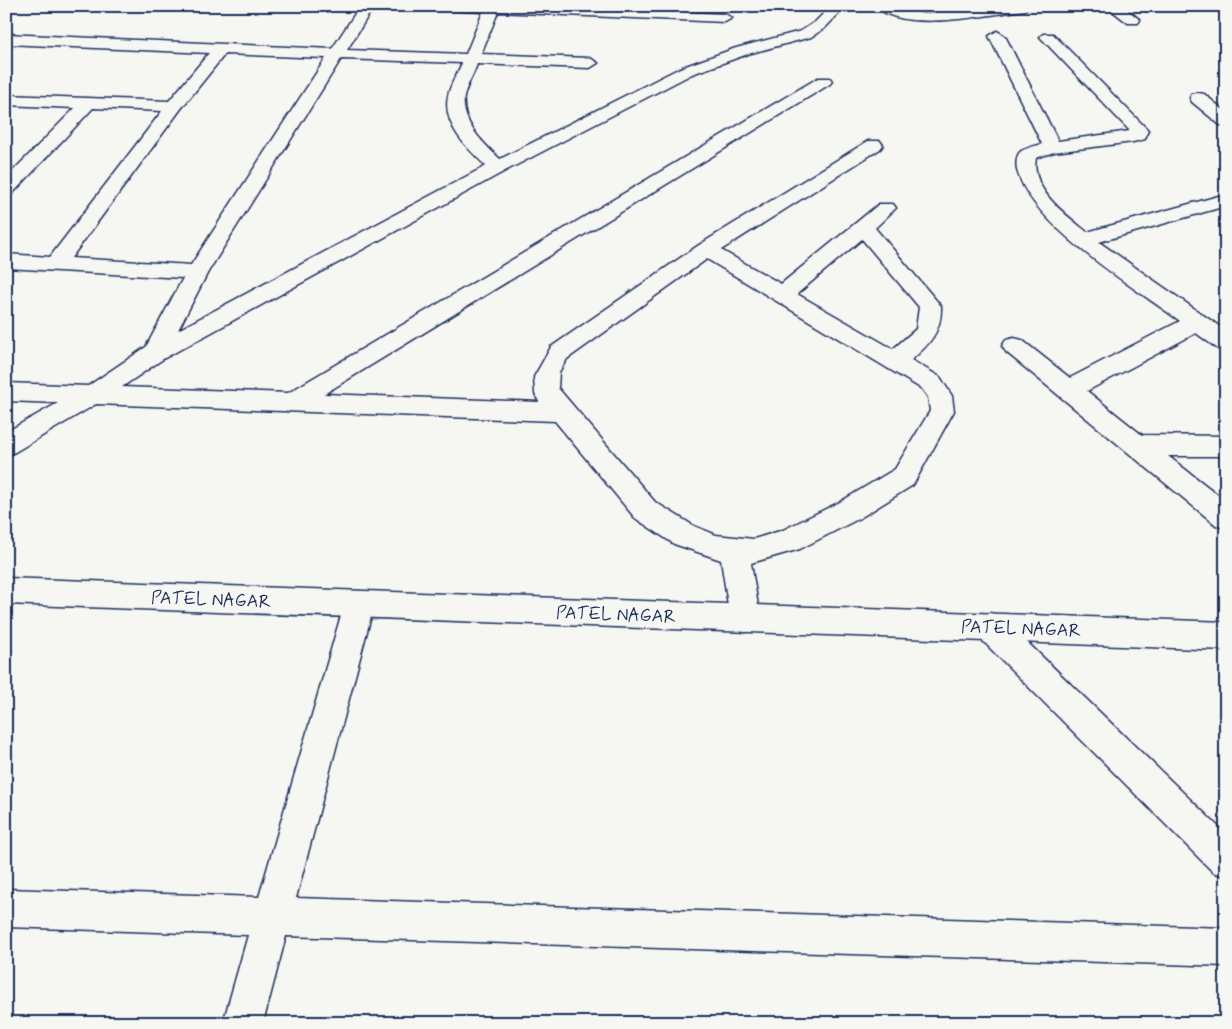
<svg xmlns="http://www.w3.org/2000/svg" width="1232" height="1029" viewBox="0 0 1232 1029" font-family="Mynerve,sans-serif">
	<rect width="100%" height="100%" fill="#f6f6f2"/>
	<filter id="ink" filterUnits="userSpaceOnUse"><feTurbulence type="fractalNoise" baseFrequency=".02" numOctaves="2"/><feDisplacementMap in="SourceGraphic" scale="10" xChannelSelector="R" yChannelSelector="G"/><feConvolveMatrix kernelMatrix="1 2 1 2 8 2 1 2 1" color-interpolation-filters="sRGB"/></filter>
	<g filter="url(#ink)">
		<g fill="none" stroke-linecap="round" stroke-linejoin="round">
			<defs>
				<g id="minor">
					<path d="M 360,6 L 374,6 L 347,50 L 466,54 L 483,12 L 448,10 L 441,6 L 554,6 L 725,14 L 732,18 L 725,22 L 498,12 L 481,54 L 590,58 L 598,63 L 590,68 L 477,64 C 474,74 466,86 464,97 C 461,123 483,143 500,159 L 680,68 L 736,48 L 801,31 L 815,22 L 831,6 L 846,6 L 825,28 L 811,37 L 748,54 L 692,74 L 505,171 L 163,359 L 122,387 L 288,393 L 818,78 L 830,78 L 832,81 L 830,84 L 324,394 L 539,402 L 535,394 L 534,377 L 551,347 L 699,245 L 868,141 L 880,141 L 883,145 L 880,149 L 721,250 L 781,284 L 879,204 L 893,204 L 896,208 L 875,228 L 941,306 C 942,331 929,345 911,360 L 940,377 L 952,396 L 954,411 L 913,485 L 860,518 L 800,549 L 751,563 L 760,618 L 756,628 L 745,632 L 734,628 L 730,618 L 721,560 L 674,544 L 635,518 L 555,421 L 96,404 L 15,452 L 6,455 L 6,432 L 58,403 L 6,401 L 6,383 L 88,386 L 146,347 L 183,278 L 6,268 L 6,254 L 50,257 L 162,111 L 93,108 L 13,193 L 6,195 L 6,178 L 75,108 L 6,105 L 6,95 L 169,101 L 209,53 L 6,44 L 6,34 L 332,49 ZM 225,54 L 326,58 L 191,265 L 71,258 L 180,110 ZM 341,59 L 462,63 C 457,74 450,85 448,96 C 442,125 468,149 486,166 L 178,330 L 208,272 ZM 862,239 L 919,307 L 916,329 L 893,349 L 797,294 ZM 707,259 L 922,389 L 928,397 L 930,411 L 895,469 L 840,502 L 783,530 L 754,539 L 716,535 L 694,526 L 655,502 L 558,388 L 559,372 L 567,359 Z"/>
					<path d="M 877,6 L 896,6 L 904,10 L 924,14 L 986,6 L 1031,6 L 1024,10 C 992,14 899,34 877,6 Z"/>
					<path d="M 1106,6 L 1123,6 L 1140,20 L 1138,23 L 1128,23 Z"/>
					<path d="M 997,31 L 1005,36 L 1058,141 L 1130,131 L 1043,40 L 1040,37 L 1043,34 L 1053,34 L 1148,130 L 1145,139 L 1133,142 L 1054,152 L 1036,158 C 1030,190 1066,215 1087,232 L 1226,194 L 1226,206 L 1099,242 L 1226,331 L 1226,351 L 1218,349 L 1196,333 L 1087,391 L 1142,435 L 1226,436 L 1226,456 L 1168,456 L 1226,501 L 1226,529 L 1216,525 L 1006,352 L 1002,346 L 1006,340 L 1014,338 L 1022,340 L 1070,378 L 1180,321 C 1135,288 1031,225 1017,170 C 1016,165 1016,156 1020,152 C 1025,148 1036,146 1042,144 L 989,36 Z"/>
					<path d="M 1198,93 L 1204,94 L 1226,112 L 1226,126 L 1220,125 L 1192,102 L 1190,98 L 1192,94 Z"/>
					<path d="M 359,591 L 370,595 L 374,605 L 296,898 L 1226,928 L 1226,966 L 286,936 L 263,1023 L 223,1023 L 248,935 L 6,927 L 6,889 L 259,897 L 344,605 L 348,595 Z"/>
					<path d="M 990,613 L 1001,617 L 1226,834 L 1226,877 L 1213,872 L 979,637 L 975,627 L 979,617 Z"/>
				</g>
				<path id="tertiary" d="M 6,578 L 1226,622 L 1226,650 L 6,604 Z"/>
			</defs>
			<!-- minor casing -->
			<use href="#minor" stroke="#1b2f5e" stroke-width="3"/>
			<!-- tertiary casing -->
			<use href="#tertiary" stroke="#1b2f5e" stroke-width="3"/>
			<!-- minor -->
			<use href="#minor" fill="#f6f6f2" fill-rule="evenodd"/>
			<!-- tertiary -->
			<use href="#tertiary" fill="#f6f6f2" fill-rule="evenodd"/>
		</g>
	</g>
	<g text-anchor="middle" stroke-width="4.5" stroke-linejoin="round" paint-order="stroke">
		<!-- street labels -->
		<g font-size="18" fill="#1b2f5e" stroke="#f6f6f2">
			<text transform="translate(211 599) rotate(2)" y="6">PATEL NAGAR</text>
			<text transform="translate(616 614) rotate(2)" y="6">PATEL NAGAR</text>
			<text transform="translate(1021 628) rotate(2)" y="6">PATEL NAGAR</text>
		</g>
	</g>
	<!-- margin -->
	<rect width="1232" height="1029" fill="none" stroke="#f6f6f2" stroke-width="25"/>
	<rect x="12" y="12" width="1207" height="1004" fill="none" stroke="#1b2f5e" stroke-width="2" filter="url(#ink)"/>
</svg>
